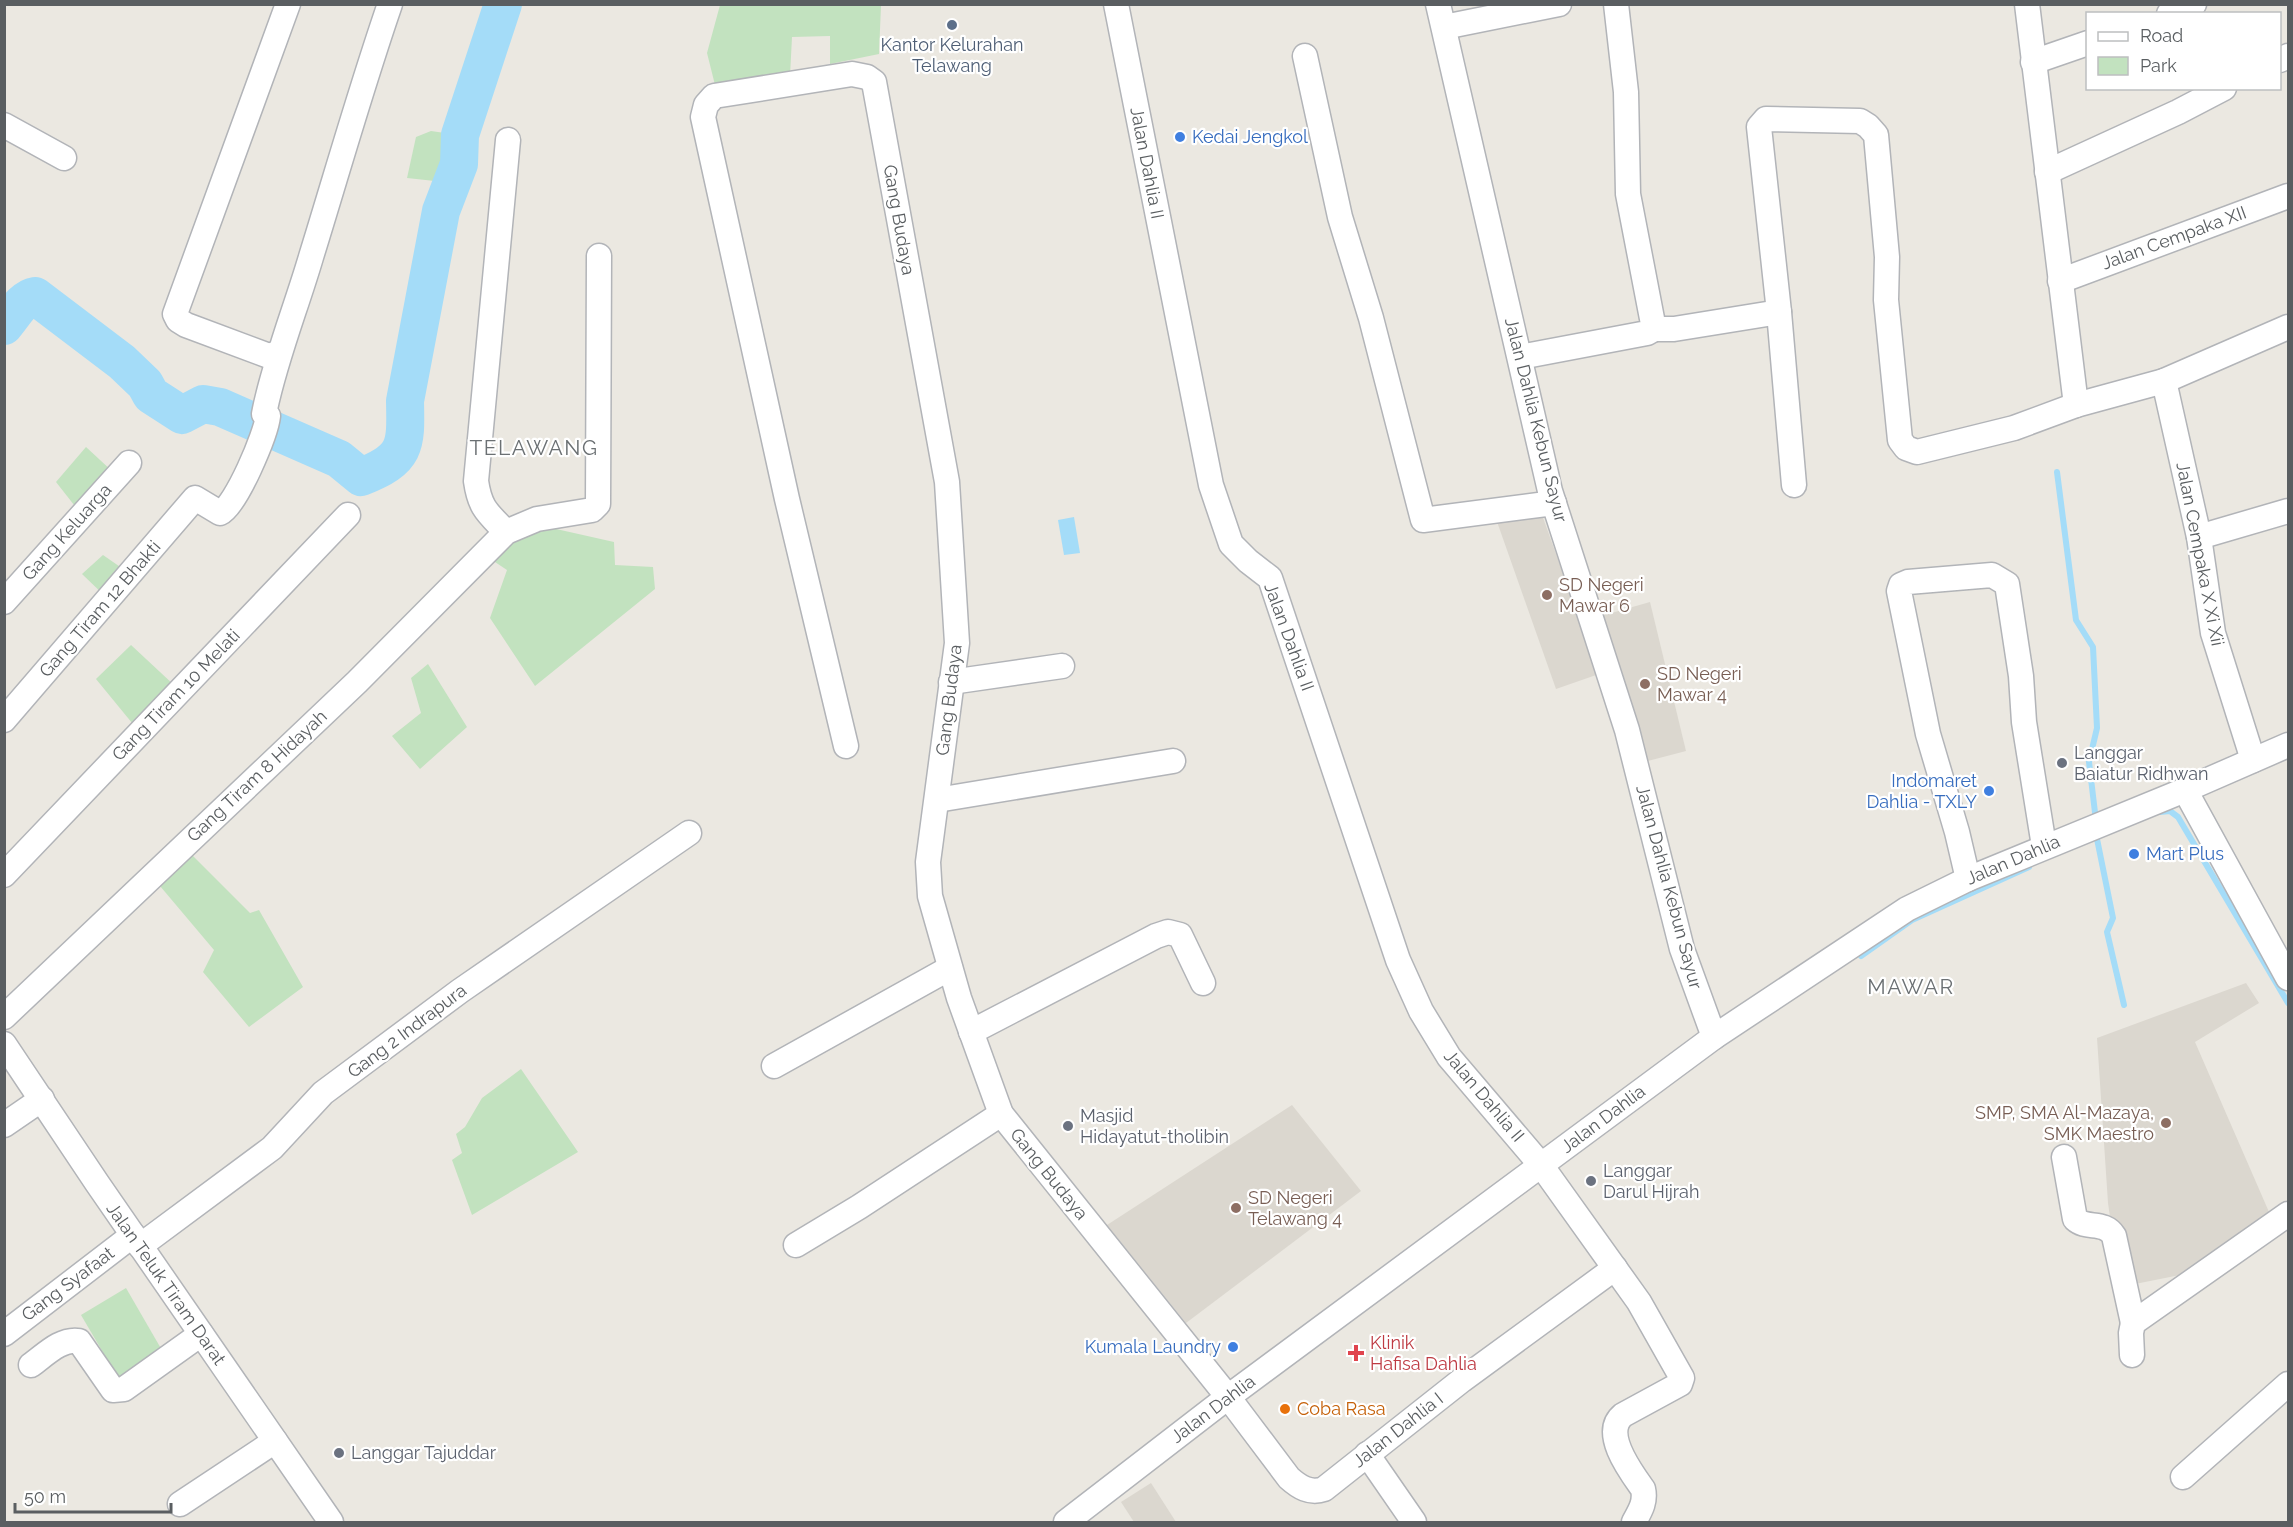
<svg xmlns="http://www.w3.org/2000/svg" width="2293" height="1527" viewBox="0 0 2293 1527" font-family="Raleway,sans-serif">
	<rect width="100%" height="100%" fill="#ebe8e1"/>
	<!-- education -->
	<g fill="#dbd7cf">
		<path d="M 1541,512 L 1599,674 L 1556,689 L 1495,516 Z"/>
		<path d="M 1650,602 L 1686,751 L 1644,762 L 1601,616 Z"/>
		<path d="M 2246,983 L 2259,1003 L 2195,1042 L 2269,1212 L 2195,1272 L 2120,1287 L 2108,1203 L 2097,1038 Z"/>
		<path d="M 1292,1105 L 1361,1191 L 1186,1323 L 1107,1225 Z"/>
		<path d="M 1151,1483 L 1176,1522 L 1134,1522 L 1121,1502 Z"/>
	</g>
	<!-- green -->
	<g fill="#c2e2bf">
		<path d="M 720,5 L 881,5 L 879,54 L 830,64 L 830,36 L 792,37 L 790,76 L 716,89 L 707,53 Z"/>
		<path d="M 431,131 L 452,134 L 444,182 L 407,178 L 416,137 Z"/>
		<path d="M 86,447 L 113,472 L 78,510 L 56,482 Z"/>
		<path d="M 534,524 L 614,542 L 615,565 L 653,567 L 655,589 L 535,686 L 490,618 L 507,570 L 492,560 Z"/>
		<path d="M 103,555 L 126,571 L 106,597 L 82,574 Z"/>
		<path d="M 131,645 L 175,686 L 137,729 L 96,679 Z"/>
		<path d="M 428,664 L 467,727 L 420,769 L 392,736 L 421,713 L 411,678 Z"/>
		<path d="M 190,853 L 250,913 L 259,910 L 303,987 L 249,1027 L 203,972 L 214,950 L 160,886 Z"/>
		<path d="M 521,1069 L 578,1152 L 472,1215 L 452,1160 L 462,1153 L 456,1134 L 465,1127 L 482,1098 Z"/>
		<path d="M 126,1288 L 163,1352 L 118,1378 L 81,1315 Z"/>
	</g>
	<!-- water -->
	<path fill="#a4dcf8" d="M 1074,517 L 1080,553 L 1064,555 L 1058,520 Z"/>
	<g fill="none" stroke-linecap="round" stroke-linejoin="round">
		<!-- stream -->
		<g stroke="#a4dcf8" stroke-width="6">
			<path d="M 2057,472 L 2076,620 L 2093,647 L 2097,728 L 2089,762 L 2096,821"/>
			<path d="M 2160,812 L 2170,811 L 2178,817 L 2288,1003"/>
			<path d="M 2096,834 L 2113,918 L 2107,932 L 2124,1005"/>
			<path d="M 1861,956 L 1912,920 L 2029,867"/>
		</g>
		<!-- river -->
		<path stroke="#a4dcf8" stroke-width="38" d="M 4,326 C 13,316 22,298 35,296 L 122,362 L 145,384 L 151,395 L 182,415 L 203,404 L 220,407 L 339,459 L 361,477 C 407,459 406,446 405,401 L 441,211 L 459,164 L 460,135 L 503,4"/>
		<defs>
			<g id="minor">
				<path d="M 1116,4 L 1211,485 L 1231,544 L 1248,561 L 1270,578 L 1398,960 L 1421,1011 L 1449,1057 L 1541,1165 L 1639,1302 L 1682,1378 L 1680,1384 L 1623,1415 C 1601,1433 1631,1472 1643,1489 C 1646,1502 1640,1511 1634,1522"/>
				<path d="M 1438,4 L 1550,491 L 1627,730 L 1682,949 L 1714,1037"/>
				<path d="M 2027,4 L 2076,405"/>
				<path d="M 2169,14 L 2194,4"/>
				<path d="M 1444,27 L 1559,4"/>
				<path d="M 1305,56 L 1340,217 L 1371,318 L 1423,520 L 1554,503"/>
				<path d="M 2280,60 L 2288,56"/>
				<path d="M 2033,62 L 2088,43"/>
				<path d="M 4,125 L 64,158"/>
				<path d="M 2047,172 L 2178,112 L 2224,88"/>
				<path d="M 2060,281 L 2288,196"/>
				<path d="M 1654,329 L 1674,329 L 1779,312"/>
				<path d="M 278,353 L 269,356 L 186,325 L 178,320 L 175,314 L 288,4"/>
				<path d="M 1520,357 L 1647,333 L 1654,329 L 1628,194 L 1626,92 L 1616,4"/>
				<path d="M 2164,381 L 2199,537 L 2213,633 L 2253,760"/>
				<path d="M 1794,485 L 1779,312 L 1759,127 L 1766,119 L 1860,121 L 1868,126 L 1876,135 L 1887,257 L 1886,300 L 1900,440 L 1906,448 L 1917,452 L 2014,428 L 2076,405 L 2164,381 L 2288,327"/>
				<path d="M 506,532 C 488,513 480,509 476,481 L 508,140"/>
				<path d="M 2199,537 L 2288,511"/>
				<path d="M 4,602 L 129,463"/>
				<path d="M 951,682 L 1062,666"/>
				<path d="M 4,720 L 195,498 L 220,513 C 236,506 266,434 268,416 L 264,414 L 265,409 C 276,357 296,308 311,257 C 337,173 361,88 390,4"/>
				<path d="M 846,746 L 787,499 L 703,117 L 706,105 L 714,96 L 852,74 L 867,77 L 874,82 L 947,482 L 957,643 L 928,862 L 930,896 L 959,998 L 1001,1114 L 1228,1397 L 1289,1478 C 1299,1487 1310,1494 1324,1489 L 1462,1380 L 1615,1268"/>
				<path d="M 2185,790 L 2288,978"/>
				<path d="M 937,800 L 1173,761"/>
				<path d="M 4,875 L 348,515"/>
				<path d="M 1968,879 L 1957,832 L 1928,734 L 1899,591 L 1901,585 L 1908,582 L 1992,575 L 2007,584 L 2021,676 L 2024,722 L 2044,846"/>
				<path d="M 4,1017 L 357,682 L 506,532 L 537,519 L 592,510 L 598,504 L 599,256"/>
				<path d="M 971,1032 L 1156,936 L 1168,932 L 1180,935 L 1203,983"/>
				<path d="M 4,1044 L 97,1183 L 331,1522"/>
				<path d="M 774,1066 L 950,968"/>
				<path d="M 4,1125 L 42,1099"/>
				<path d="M 2064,1157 L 2075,1219 C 2087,1230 2104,1220 2114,1236 L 2133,1323"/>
				<path d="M 796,1245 L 859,1207 L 1001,1114"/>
				<path d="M 140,1246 L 272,1148 L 323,1093 L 460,991 L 689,833"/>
				<path d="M 4,1334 L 133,1235"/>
				<path d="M 2132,1355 L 2131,1333 L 2133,1323 L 2288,1214"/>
				<path d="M 31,1365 C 45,1355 61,1338 79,1341 L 113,1390 L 124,1389 L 201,1334"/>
				<path d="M 1367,1454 L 1414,1522"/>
				<path d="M 2183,1477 L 2288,1384"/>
				<path d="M 180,1504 L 275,1441"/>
				<path d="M 1066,1522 L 1228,1397 L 1714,1037 L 1907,909 L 1968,879 L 2185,790 L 2288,745"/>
			</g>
		</defs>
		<!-- minor casing -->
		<use href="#minor" stroke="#b2b4b8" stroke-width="27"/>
		<!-- minor -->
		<use href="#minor" stroke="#fff" stroke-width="24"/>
	</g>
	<!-- markers -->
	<circle fill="#5c6f8a" stroke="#fff" stroke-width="2" cx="952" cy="25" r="6"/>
	<g fill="#3f7fe0" stroke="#fff" stroke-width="2">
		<circle cx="1180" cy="137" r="6"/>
		<circle cx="1989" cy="791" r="6"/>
		<circle cx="2134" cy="854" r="6"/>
		<circle cx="1233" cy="1347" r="6"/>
	</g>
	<g fill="#8d6e63" stroke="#fff" stroke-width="2">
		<circle cx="1547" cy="595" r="6"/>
		<circle cx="1645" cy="684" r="6"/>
		<circle cx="2166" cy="1123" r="6"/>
		<circle cx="1236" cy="1208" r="6"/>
	</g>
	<g fill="#6b7280" stroke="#fff" stroke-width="2">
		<circle cx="2062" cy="763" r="6"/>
		<circle cx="1068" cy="1126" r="6"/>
		<circle cx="1591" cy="1181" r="6"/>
		<circle cx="339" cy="1453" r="6"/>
	</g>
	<path fill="#e0444e" stroke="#fff" stroke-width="2" d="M1353 1344h6v6h6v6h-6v6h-6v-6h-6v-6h6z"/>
	<circle fill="#e8710a" stroke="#fff" stroke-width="2" cx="1285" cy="1409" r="6"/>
	<g text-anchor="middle" stroke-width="4.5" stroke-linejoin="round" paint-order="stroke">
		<!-- service labels -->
		<g font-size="18" fill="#4e5e75" stroke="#fff">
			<text x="952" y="51">Kantor Kelurahan<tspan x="952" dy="21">Telawang</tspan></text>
		</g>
		<!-- shop labels -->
		<g font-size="18" fill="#366cbe" stroke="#fff" text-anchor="start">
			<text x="1192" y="143">Kedai Jengkol</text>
			<text x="1977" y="787" text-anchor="end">Indomaret<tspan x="1977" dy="21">Dahlia - TXLY</tspan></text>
			<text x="2146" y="860">Mart Plus</text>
			<text x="1221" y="1353" text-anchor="end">Kumala Laundry</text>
		</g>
		<!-- street labels -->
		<g font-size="18" fill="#5a5e61" stroke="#fff">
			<text transform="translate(1147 163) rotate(79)" y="6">Jalan Dahlia II</text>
			<text transform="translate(899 220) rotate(80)" y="6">Gang Budaya</text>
			<text transform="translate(2174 238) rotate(-20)" y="6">Jalan Cempaka XII</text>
			<text transform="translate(1536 420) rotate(76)" y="6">Jalan Dahlia Kebun Sayur</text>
			<text transform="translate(67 532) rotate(-48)" y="6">Gang Keluarga</text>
			<text transform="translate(2200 554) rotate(79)" y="6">Jalan Cempaka X Xi Xii</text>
			<text transform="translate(100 609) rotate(-49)" y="6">Gang Tiram 12 Bhakti</text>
			<text transform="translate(1289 637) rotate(70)" y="6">Jalan Dahlia II</text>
			<text transform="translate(176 695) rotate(-46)" y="6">Gang Tiram 10 Melati</text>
			<text transform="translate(949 700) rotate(-83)" y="6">Gang Budaya</text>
			<text transform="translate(257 776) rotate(-43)" y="6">Gang Tiram 8 Hidayah</text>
			<text transform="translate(2013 860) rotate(-23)" y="6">Jalan Dahlia</text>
			<text transform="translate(1669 887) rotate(75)" y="6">Jalan Dahlia Kebun Sayur</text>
			<text transform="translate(407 1031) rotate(-37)" y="6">Gang 2 Indrapura</text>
			<text transform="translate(1484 1096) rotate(50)" y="6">Jalan Dahlia II</text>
			<text transform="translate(1603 1119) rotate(-37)" y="6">Jalan Dahlia</text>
			<text transform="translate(1049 1174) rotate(51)" y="6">Gang Budaya</text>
			<text transform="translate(68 1284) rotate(-37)" y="6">Gang Syafaat</text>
			<text transform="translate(166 1284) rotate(55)" y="6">Jalan Teluk Tiram Darat</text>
			<text transform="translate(1213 1409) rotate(-37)" y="6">Jalan Dahlia</text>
			<text transform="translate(1398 1430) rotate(-38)" y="6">Jalan Dahlia I</text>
		</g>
		<!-- education labels -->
		<g font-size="18" fill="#785e54" stroke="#fff" text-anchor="start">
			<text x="1559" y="591">SD Negeri<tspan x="1559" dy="21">Mawar 6</tspan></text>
			<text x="1657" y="680">SD Negeri<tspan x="1657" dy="21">Mawar 4</tspan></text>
			<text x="2154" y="1119" text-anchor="end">SMP, SMA Al-Mazaya,<tspan x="2154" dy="21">SMK Maestro</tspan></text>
			<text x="1248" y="1204">SD Negeri<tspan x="1248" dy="21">Telawang 4</tspan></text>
		</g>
		<!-- worship labels -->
		<g font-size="18" fill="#5b616d" stroke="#fff" text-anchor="start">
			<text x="2074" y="759">Langgar<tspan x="2074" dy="21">Baiatur Ridhwan</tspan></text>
			<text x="1080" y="1122">Masjid<tspan x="1080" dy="21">Hidayatut-tholibin</tspan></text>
			<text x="1603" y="1177">Langgar<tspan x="1603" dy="21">Darul Hijrah</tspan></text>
			<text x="351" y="1459">Langgar Tajuddar</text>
		</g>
		<!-- health labels -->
		<g font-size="18" fill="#be3a42" stroke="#fff" text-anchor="start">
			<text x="1370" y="1349">Klinik<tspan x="1370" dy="21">Hafisa Dahlia</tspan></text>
		</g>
		<!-- food labels -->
		<g font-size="18" fill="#c56008" stroke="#fff" text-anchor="start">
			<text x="1297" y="1415">Coba Rasa</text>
		</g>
		<!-- quarter labels -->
		<g font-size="21" letter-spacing="1.5" fill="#6b7073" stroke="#fff">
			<text x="534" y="455">TELAWANG</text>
			<text x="1911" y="994">MAWAR</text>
		</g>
	</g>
	<!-- border -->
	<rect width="2293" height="1527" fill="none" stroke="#5a5e61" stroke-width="12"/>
	<!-- legend -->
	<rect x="2086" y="12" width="195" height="78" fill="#ffffff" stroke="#bdbfc0" stroke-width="1.5"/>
	<rect x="2098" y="32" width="30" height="9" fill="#ffffff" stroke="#bdbfc0" stroke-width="1.5"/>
	<text x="2140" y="42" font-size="18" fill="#5a5e61">Road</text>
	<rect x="2098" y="57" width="30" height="18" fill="#c2e2bf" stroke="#bdbfc0" stroke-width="1.5"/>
	<text x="2140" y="72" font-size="18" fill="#5a5e61">Park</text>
	<!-- scale -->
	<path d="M15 1503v9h156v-9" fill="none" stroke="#5a5e61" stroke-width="3"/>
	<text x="24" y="1503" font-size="18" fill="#5a5e61" stroke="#ffffff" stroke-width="4.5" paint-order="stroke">50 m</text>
</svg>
